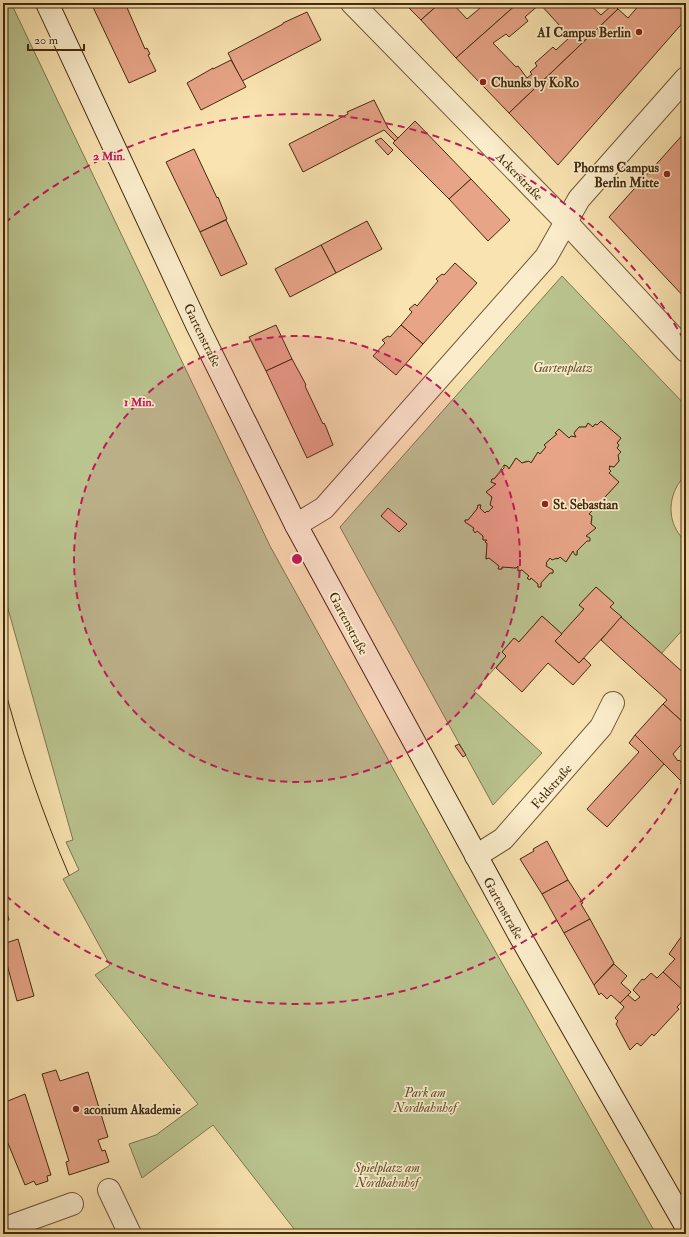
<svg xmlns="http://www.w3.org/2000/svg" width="689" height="1237" viewBox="0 0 689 1237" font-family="'IM FELL Double Pica',serif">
	<rect width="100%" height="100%" fill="#f9e3b1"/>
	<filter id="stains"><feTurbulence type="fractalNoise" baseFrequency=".005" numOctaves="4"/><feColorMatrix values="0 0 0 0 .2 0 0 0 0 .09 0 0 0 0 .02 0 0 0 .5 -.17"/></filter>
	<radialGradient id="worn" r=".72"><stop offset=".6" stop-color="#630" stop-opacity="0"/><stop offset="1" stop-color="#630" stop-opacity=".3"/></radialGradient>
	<!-- green -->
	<g fill="#bac48f" stroke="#7e774e" fill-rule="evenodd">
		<path d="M 3,3 L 11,3 L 270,546 L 452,875 L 656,1234 L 298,1234 L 213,1125 L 142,1178 L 129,1144 L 156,1135 L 198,1104 L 95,975 L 110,965 L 63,879 L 79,870 L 66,842 L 73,840 L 3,591 Z"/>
		<path d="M 562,276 L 686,406 C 686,427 687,448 686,469 C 686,475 679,482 676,488 C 667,507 670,527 686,542 L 686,626 L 661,654 L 610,607 L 614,603 L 596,587 L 579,605 L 584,609 L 562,634 L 542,616 L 519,642 L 514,638 L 502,652 L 506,656 L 474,691 L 542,753 L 493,805 L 340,527 ZM 601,421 L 621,438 L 617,443 L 619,445 L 617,448 L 621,452 L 618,455 L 619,461 L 614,467 L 609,466 L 609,469 L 611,471 L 609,473 L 619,482 L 589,514 L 592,519 L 591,524 L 595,528 L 586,536 L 587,541 L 577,551 L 577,555 L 573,551 L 566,562 L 560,557 L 558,559 L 550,558 L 546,563 L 547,564 L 546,566 L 553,570 L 553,573 L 550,573 L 541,583 L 541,587 L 538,587 L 538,584 L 531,578 L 529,580 L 527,578 L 529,576 L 522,570 L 518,570 L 518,566 L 516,568 L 502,567 L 502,569 L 499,569 L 499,566 L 489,558 L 486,559 L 487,543 L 485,541 L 487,540 L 483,540 L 483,536 L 477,531 L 475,532 L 473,530 L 474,528 L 465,522 L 465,520 L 468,520 L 477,509 L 478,505 L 480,505 L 480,508 L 485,513 L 487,511 L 488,512 L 493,507 L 491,505 L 492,497 L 486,492 L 496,484 L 491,482 L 492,479 L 494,479 L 504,465 L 507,466 L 509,469 L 516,458 L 522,463 L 526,461 L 531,463 L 538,452 L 540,454 L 546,447 L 544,445 L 557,434 L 555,433 L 559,429 L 569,438 L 575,436 L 576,437 L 574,433 L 579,427 L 586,427 L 588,423 L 593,427 L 595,424 L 597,425 Z"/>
	</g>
	<!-- building -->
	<g fill="#e7a487" stroke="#432a0e" fill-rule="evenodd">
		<path d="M 91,3 L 125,3 L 145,49 L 147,48 L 150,54 L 148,55 L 156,71 L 129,83 Z"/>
		<path d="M 404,3 L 440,3 L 421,20 Z"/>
		<path d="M 440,3 L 452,3 L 467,19 L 486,3 L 518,3 L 456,58 L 421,20 Z"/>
		<path d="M 518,3 L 588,3 L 601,15 L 613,4 L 618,9 L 509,113 L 456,58 ZM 540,4 L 570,37 L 556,50 L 553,47 L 535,63 L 537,66 L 530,72 L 532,74 L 527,78 L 518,66 L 516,67 L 493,43 L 506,34 L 509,37 L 528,21 L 525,17 Z"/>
		<path d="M 641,3 L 686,3 L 686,19 L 558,165 L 509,113 L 618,9 L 628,18 Z"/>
		<path d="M 307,12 L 321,40 L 242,81 L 228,53 L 283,24 L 283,23 Z"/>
		<path d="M 231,60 L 246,87 L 201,110 L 187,83 L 213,68 L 213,69 Z"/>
		<path d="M 374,100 L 388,128 L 398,138 L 395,141 L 384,130 L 303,172 L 289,144 L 348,114 L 347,112 Z"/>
		<path d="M 415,121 L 471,179 L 449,199 L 393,143 Z"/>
		<path d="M 686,131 L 686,228 L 683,231 L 686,234 L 686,299 L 609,217 Z"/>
		<path d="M 381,138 L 393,150 L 388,155 L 375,141 Z"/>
		<path d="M 194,149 L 217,198 L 218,197 L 227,219 L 200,232 L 166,162 Z"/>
		<path d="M 471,179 L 510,220 L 488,241 L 449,199 Z"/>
		<path d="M 226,220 L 247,264 L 221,276 L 200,232 Z"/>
		<path d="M 367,221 L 382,249 L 336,273 L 321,245 Z"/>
		<path d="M 321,245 L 336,273 L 290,297 L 275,269 Z"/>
		<path d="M 455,263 L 477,283 L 423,344 L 401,325 L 412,312 L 409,309 L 415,304 L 417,306 L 438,281 L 436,279 L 442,274 L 444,275 Z"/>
		<path d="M 276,325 L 292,359 L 266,371 L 249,337 Z"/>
		<path d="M 401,325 L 423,344 L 396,375 L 373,356 L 385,343 L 382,340 L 388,336 L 390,337 Z"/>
		<path d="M 292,359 L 304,381 L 306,385 L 305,386 L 323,424 L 324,423 L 326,427 L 333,445 L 307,458 L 266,371 Z"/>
		<path d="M 601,421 L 621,438 L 617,443 L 619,445 L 617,448 L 621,452 L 618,455 L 619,461 L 614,467 L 609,466 L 610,467 L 609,469 L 611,471 L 609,473 L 619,482 L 589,514 L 592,516 L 591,524 L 596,528 L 586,536 L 590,538 L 590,541 L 587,541 L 577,551 L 577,555 L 575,555 L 573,551 L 566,562 L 560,557 L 558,559 L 557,558 L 552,560 L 550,558 L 546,563 L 547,564 L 546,566 L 553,570 L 553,573 L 550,573 L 541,583 L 541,587 L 538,587 L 538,584 L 531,578 L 530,580 L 527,578 L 529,576 L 522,570 L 518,571 L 518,566 L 516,568 L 502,567 L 502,569 L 498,569 L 499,566 L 489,558 L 486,559 L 487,543 L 485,542 L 487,540 L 483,540 L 483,536 L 477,531 L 475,533 L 473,530 L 474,528 L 465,522 L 465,520 L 468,520 L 477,509 L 478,505 L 481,505 L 480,508 L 485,513 L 487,511 L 488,512 L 493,507 L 490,505 L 492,497 L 486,492 L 496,484 L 491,482 L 492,479 L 494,479 L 504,468 L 504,465 L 507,466 L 509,469 L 516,458 L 522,463 L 529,461 L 531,463 L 538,452 L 540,454 L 546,447 L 544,445 L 557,434 L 555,433 L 559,429 L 569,438 L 571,436 L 576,437 L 574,433 L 579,427 L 586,427 L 588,423 L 593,427 L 595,424 L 597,425 Z"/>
		<path d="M 388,508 L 407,524 L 399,532 L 381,516 Z"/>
		<path d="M 596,587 L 614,603 L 610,607 L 622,617 L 579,663 L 555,641 L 584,609 L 579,605 Z"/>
		<path d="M 542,616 L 562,634 L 555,641 L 579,663 L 584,658 L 591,665 L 573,685 L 548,663 L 522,692 L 496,668 L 506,656 L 502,652 L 514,638 L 519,642 Z"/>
		<path d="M 621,617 L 686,675 L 686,725 L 663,704 L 667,700 L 601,640 Z"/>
		<path d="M 663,704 L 686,725 L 686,739 L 673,754 L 678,761 L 679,760 L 686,766 L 686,786 L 635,735 Z"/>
		<path d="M 635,735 L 664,764 L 607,827 L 587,809 L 639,752 L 629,743 Z"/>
		<path d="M 459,744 L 466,755 L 463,757 L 455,746 Z"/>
		<path d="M 547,841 L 568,880 L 542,894 L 520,859 L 534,851 L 533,849 Z"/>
		<path d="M 568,880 L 583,903 L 581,904 L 590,919 L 564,933 L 542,894 Z"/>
		<path d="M 3,899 L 9,920 L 3,922 Z"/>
		<path d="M 590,919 L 614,963 L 594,985 L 564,933 Z"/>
		<path d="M 681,937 L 686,942 L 686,990 L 684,992 L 663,972 L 675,959 L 669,954 Z"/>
		<path d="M 18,939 L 34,996 L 17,1001 L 3,950 L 3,944 Z"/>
		<path d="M 614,964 L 627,976 L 621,983 L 631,992 L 620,1003 L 611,995 L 607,999 L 601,993 L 599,995 L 594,985 Z"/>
		<path d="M 663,972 L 686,993 L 686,997 L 677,1007 L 679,1009 L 654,1036 L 652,1034 L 641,1046 L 637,1043 L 630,1050 L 616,1024 L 618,1021 L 615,1018 L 624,1007 L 620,1003 L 628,995 L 635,1001 L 640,997 L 633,990 L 642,979 L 644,980 L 651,973 L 657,978 Z"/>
		<path d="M 56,1070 L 60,1081 L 88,1072 L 108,1137 L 98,1140 L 102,1151 L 105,1150 L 109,1162 L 69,1175 L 66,1162 L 69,1161 L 42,1074 Z"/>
		<path d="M 25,1094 L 51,1175 L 47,1176 L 48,1181 L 36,1185 L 34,1181 L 25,1185 L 3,1131 L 3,1103 Z"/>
	</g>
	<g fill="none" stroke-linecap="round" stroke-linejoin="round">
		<defs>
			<g id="street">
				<path d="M 352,3 L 567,223 L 686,351"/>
				<path d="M 296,525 L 324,508 L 546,257 L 579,199 L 686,78"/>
				<path d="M 476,856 L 503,839 L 601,727 L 613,703"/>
				<path d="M 109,1190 L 130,1234"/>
				<path d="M 3,1229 L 72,1204"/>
			</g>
			<path id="secondary" d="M 47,3 L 197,325 L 296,525 L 520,936 L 686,1226"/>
		</defs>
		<!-- street casing -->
		<use href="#street" stroke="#705837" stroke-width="24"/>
		<!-- secondary casing -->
		<use href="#secondary" stroke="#432a0e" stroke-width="24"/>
		<!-- street -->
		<use href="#street" stroke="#fbedcc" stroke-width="22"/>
		<!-- secondary -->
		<use href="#secondary" stroke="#fbedcc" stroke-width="22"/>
		<!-- tram -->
		<path stroke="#432a0e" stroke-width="1" d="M 3,682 C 20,748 42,812 69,875"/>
	</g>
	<!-- distance rings -->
	<circle cx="297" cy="559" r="223" fill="#c2185b" fill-opacity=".12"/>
	<g fill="none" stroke="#c2185b" stroke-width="2" stroke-dasharray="7 5">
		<circle cx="297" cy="559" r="223"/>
		<path d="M684 778A445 445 0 0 1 5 895M5 223A445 445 0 0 1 684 340"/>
	</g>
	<!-- markers -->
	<g fill="#8f2418" stroke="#fbedcc" stroke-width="1.5">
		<circle cx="639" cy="32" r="4"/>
		<circle cx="483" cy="82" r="4"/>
		<circle cx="667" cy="174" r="4"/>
		<circle cx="545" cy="504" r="4"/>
		<circle cx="76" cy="1109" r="4"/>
	</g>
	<g text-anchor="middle" stroke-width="3.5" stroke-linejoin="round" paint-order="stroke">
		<!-- poi labels -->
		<g font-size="13" font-weight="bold" fill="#432a0e" stroke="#fbedcc" text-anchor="start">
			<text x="631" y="37" text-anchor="end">AI Campus Berlin</text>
			<text x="491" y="87">Chunks by KoRo</text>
			<text x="659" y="172" text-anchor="end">Phorms Campus<tspan x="659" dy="15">Berlin Mitte</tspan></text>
			<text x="553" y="509">St. Sebastian</text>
			<text x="84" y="1114">aconium Akademie</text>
		</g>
		<!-- street labels -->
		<g font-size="13" fill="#432a0e" stroke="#fbedcc">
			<text transform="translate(520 176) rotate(46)" y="5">Ackerstraße</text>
			<text transform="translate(203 335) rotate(64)" y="5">Gartenstraße</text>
			<text transform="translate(349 623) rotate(62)" y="5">Gartenstraße</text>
			<text transform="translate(551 786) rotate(-49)" y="5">Feldstraße</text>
			<text transform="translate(504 908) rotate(61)" y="5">Gartenstraße</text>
		</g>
		<!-- park labels -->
		<g font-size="13" font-style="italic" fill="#61502e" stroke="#fbedcc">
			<text x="563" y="372">Gartenplatz</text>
			<text x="425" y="1097">Park am<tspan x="425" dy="15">Nordbahnhof</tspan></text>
			<text x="387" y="1172">Spielplatz am<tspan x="387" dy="15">Nordbahnhof</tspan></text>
		</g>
	</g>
	<circle cx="297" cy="559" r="6" fill="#c2185b" stroke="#fbedcc" stroke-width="2"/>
	<g font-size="12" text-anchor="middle" font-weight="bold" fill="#c2185b" stroke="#fbedcc" stroke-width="3.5" stroke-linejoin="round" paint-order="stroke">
		<text x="109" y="160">2 Min.</text>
		<text x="139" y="406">1 Min.</text>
	</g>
	<!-- margin -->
	<rect width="689" height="1237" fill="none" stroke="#f9e3b1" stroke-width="16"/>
	<rect x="4" y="4" width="681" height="1229" fill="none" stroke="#432a0e" stroke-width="2"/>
	<rect x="8" y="8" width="673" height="1221" fill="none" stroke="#432a0e"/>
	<!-- scale -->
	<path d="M28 44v6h56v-6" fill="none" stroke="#432a0e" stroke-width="2"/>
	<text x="34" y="44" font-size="12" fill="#432a0e" stroke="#fbedcc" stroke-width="3" paint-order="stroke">20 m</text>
	<rect width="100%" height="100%" filter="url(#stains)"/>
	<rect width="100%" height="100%" fill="url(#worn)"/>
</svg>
